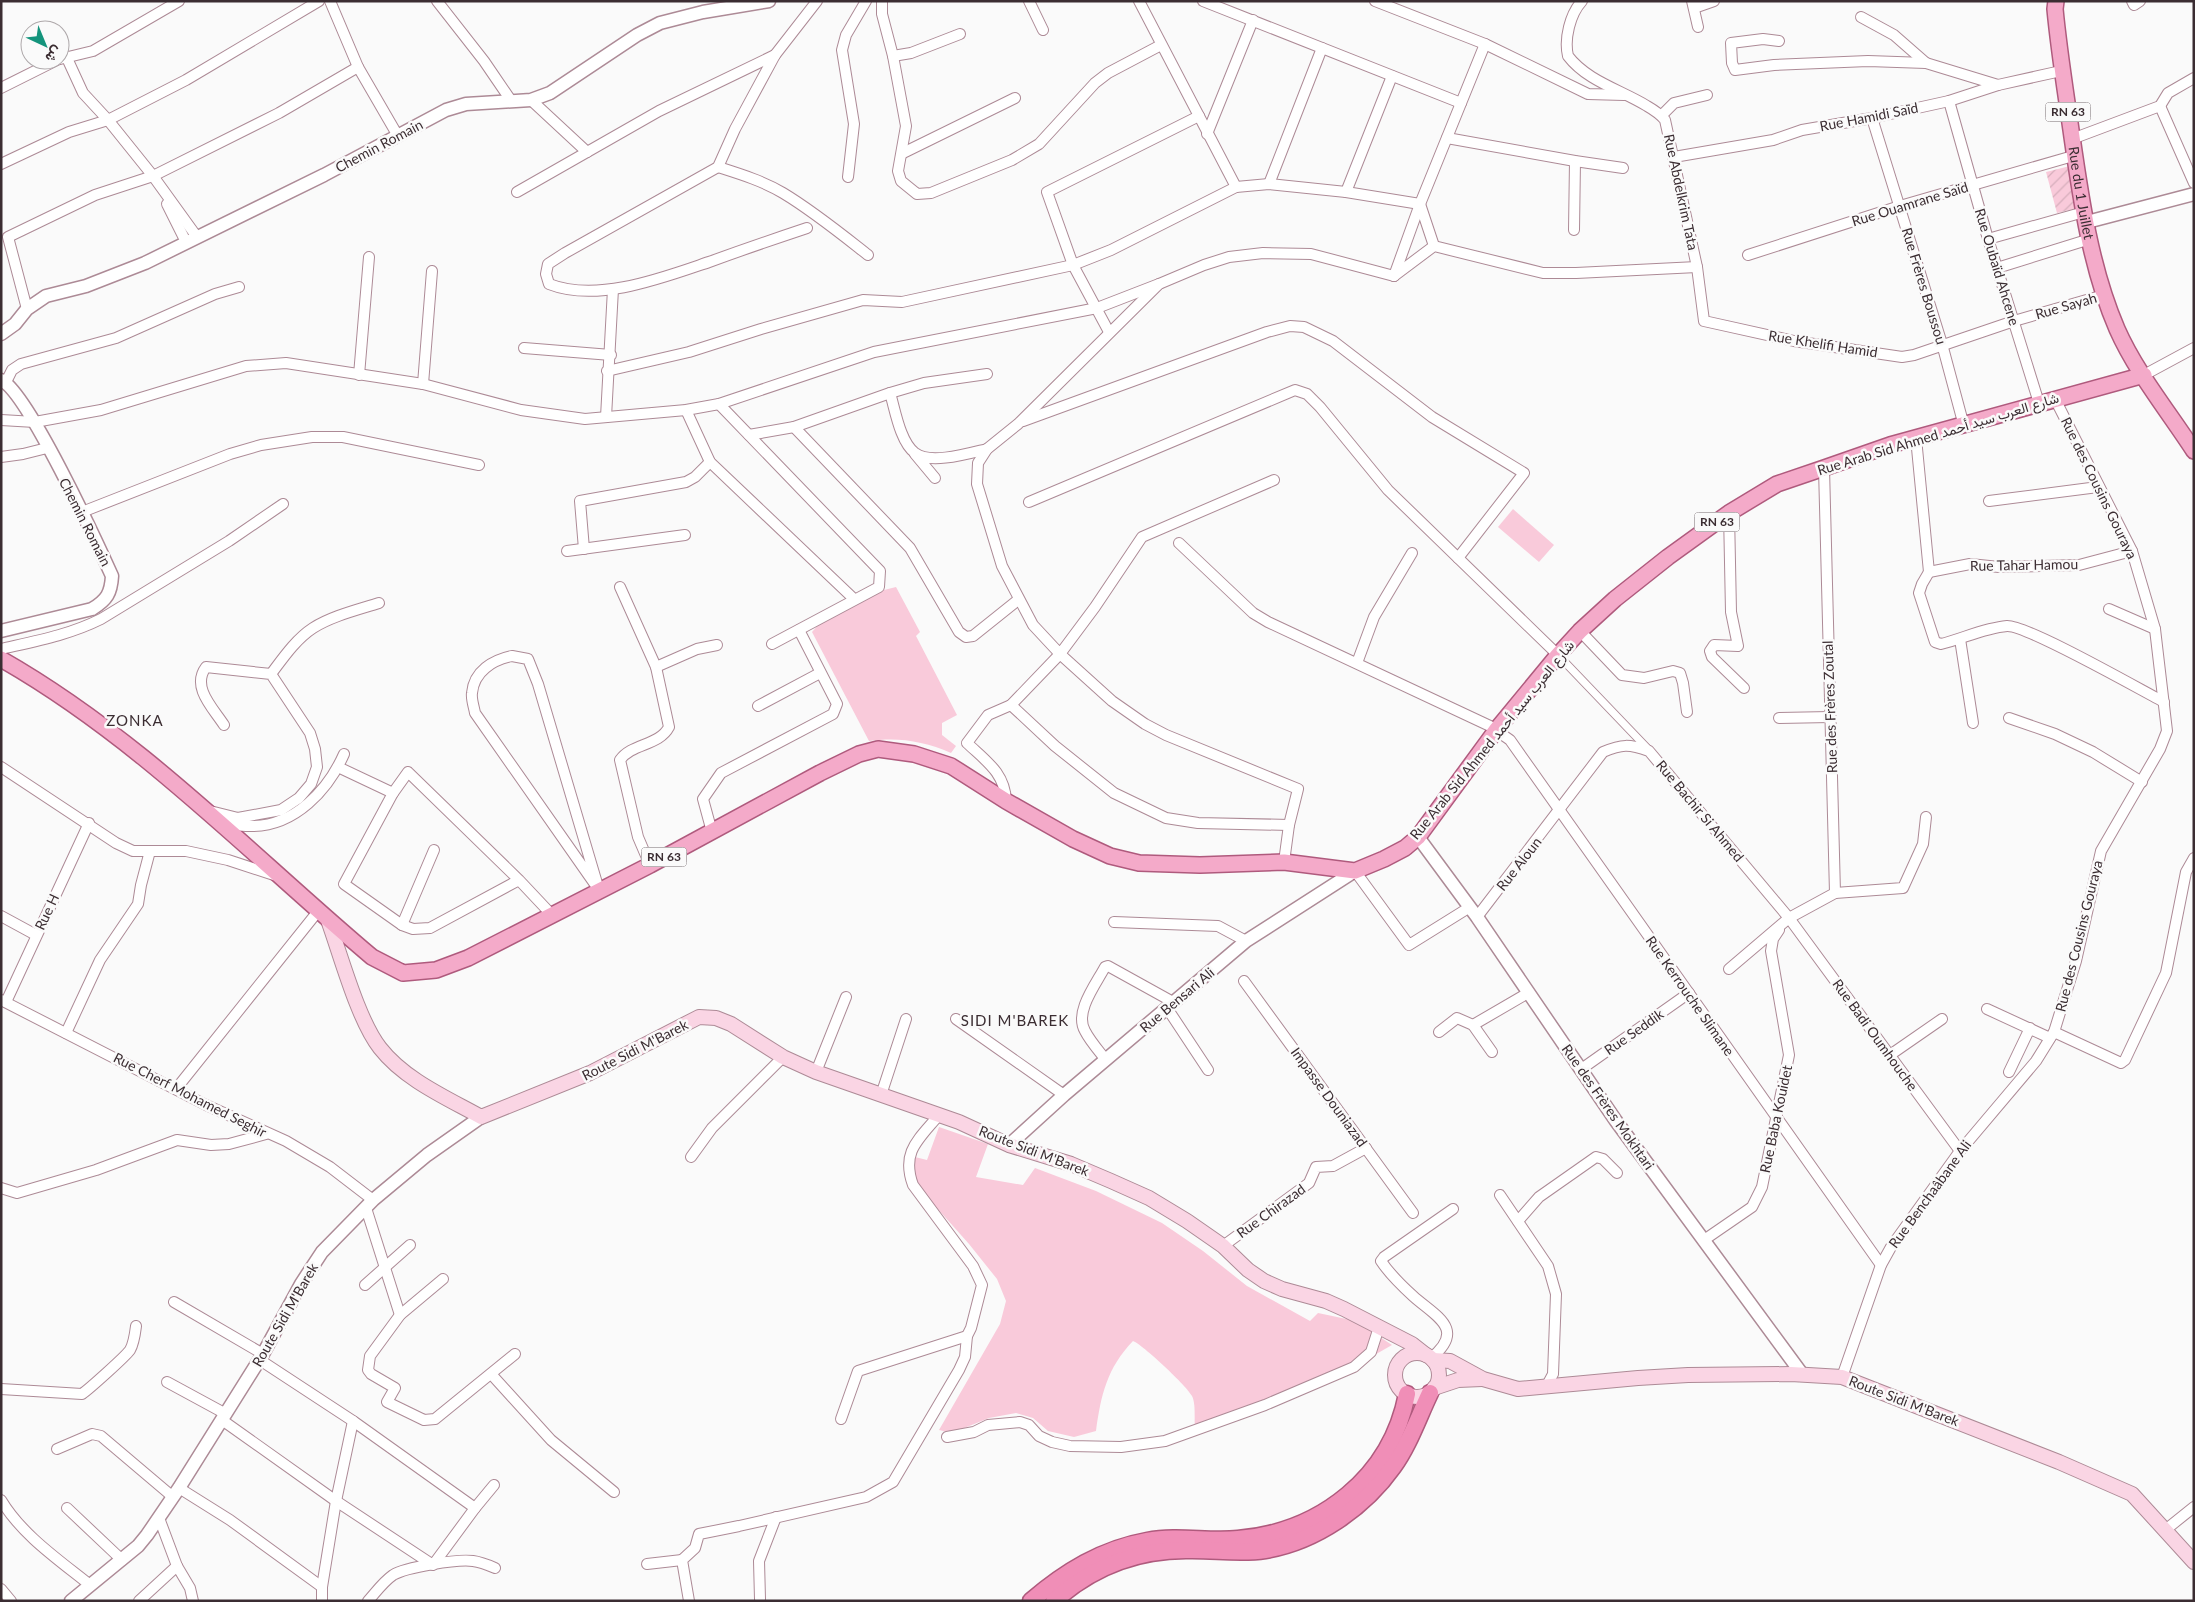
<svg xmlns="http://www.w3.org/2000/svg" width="2195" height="1602" viewBox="0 0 2195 1602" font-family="Lato,Vazirmatn,sans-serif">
	<defs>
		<pattern id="garden-furrows" width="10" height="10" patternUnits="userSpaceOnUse" patternTransform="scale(1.25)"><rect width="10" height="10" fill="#f9cada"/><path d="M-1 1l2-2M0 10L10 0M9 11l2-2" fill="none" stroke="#d6aebc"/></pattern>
	</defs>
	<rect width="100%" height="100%" fill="#fafafa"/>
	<!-- grass -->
	<g fill="#f9cada">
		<path d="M 1513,509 L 1554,545 L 1539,562 L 1498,527 Z"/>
		<path d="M 896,587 L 920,632 L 916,636 L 957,715 L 942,723 L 942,735 L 956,746 L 951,753 C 924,741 898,737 869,741 L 812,632 L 819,624 L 880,591 Z"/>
		<path d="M 939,1127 L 988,1144 L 976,1177 L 1023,1185 L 1035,1168 L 1096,1191 L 1162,1223 L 1203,1251 L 1247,1286 L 1310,1321 L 1318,1313 L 1356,1321 L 1392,1345 L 1364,1361 L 1195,1427 C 1194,1418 1196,1404 1192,1396 C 1188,1387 1142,1344 1133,1341 C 1107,1368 1101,1395 1096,1431 L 1074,1437 L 1048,1431 L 1033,1418 L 1016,1413 L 989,1418 L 952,1433 L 939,1430 L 1000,1324 L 1006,1301 L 997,1279 L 969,1244 L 920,1189 L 913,1173 L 915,1157 L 927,1160 Z"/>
	</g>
	<!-- garden -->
	<path fill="url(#garden-furrows)" d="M 2070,166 L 2081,207 L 2057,213 L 2046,172 Z"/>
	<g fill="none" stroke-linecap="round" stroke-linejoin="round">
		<defs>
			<path id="pedestrian" d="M 1558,655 L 1649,750"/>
			<g id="minor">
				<path d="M 330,1 L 358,67 L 398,136"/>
				<path d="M 437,1 L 484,61 L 512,102"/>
				<path d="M 882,1 L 882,14 L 893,56 L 906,126 L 898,171 L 901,181 L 917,194 L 931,193 L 1012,160 L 1039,144 L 1095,83 L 1108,73 L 1161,45"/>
				<path d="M 1029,1 L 1043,30"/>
				<path d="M 1139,1 L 1236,187"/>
				<path d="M 1203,1 L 1461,103"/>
				<path d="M 1375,1 L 1485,44 L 1588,94 L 1624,95"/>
				<path d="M 1582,1 C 1570,14 1564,39 1568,56 C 1587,81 1621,90 1647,106 C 1654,110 1660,114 1665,120 L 1697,267 L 1704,321 L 1794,341 L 1902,357 L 1914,355 L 2014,321 L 2104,295"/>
				<path d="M 1692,1 L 1698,27"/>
				<path d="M 2132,1 L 2134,5 L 2140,1"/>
				<path d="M 1694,8 L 1714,1"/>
				<path d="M 1861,17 L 1894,35 L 1926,63"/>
				<path d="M 1779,41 L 1763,39 L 1731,43 L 1732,63 L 1735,70 L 1774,65 L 1868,61 L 1926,63 L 1998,85"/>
				<path d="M 66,56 L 83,93 L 108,120 L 153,176 L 197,237"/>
				<path d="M 893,56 L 911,53 L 960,34"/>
				<path d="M 60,59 L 93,51 L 179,1"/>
				<path d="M 1,88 L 57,60"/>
				<path d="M 531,100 L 587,152"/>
				<path d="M 1949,101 L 1988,239 L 2039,403"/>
				<path d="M 2160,106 L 2194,183"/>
				<path d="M 1662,115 L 1674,103 L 1707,95"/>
				<path d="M 1872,118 L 1942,344 L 1964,426"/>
				<path d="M 1207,134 L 1253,20"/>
				<path d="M 1447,138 L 1575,161 L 1623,168"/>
				<path d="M 2072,139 L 2160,106 L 2168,93 L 2194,78"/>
				<path d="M 903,153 L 1015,98"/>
				<path d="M 1674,157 L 1773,140 L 1802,130 L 1872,118 L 1949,101 L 1998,85 L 2061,71"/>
				<path d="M 1,164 L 69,132 L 108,120 L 186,80 L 319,1"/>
				<path d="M 718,167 C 740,174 763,181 783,193 C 813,211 840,233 868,255"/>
				<path d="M 848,177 L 854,124 L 842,50 L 846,35 L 866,1"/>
				<path d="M 1269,184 L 1322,48"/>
				<path d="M 517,192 L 659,111 L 775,55"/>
				<path d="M 1346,192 L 1392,76"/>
				<path d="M 167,204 L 186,242"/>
				<path d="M 1420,204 L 1434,246"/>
				<path d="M 807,228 C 774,239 742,250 709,262 C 662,278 597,303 549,284 L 546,274 L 548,264 L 565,253 L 718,167 L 735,129 L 775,55 L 817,1"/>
				<path d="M 1574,230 L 1575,161"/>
				<path d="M 1988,239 L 2084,212"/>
				<path d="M 1748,255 L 1900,206 L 2073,156"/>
				<path d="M 1997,268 L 2090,239"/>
				<path d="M 1394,276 L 1434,246 L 1543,273 L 1576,273 L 1697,267"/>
				<path d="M 1394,276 L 1420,204"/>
				<path d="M 27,309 L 8,237 L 95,195 L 153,176 L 279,113 L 358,67"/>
				<path d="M 1109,332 L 1073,265 L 1047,192 L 1199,116"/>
				<path d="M 524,348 L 611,355"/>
				<path d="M 607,371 L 689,352 L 761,329 L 863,300 L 902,302 L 1073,265 L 1111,250 L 1236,187 L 1269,184 L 1346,192 L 1420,204 L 1485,44"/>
				<path d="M 359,375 L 369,257"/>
				<path d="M 2144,375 L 2194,348"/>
				<path d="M 6,382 L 12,370 L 21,364 L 116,338 L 215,294 L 239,287"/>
				<path d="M 423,384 L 432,271"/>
				<path d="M 890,393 C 895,409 900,442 915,453 C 930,465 970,453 987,449"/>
				<path d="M 719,404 L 880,571 L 879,587 L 772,644"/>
				<path d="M 686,410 L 710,462 L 854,599"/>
				<path d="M 606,417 L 613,289"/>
				<path d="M 1,420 L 35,422 L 101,410 L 246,366 L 286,363 L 423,384 L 521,410 L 585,419 L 686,410 L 719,404 L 874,352 L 1097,308 L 1159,284"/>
				<path d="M 1023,421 L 1267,332 L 1290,326 L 1304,327 L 1333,341 L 1432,417 L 1524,473 L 1458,558"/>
				<path d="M 794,427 L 910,548 L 959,632 L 966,637 L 973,636 L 1018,600"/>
				<path d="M 749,435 L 794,427 L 890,393 L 924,383 L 987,374"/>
				<path d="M 1916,438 L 1929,572 L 1970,564 L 1999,567 L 2079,565 L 2132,551"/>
				<path d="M 915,454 L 935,478"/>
				<path d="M 1,457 L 23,454 L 47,448"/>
				<path d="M 1274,480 L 1142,537 L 1095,607 L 1060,654 L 1033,625 L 1002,566 L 977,484 L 978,463 L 987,449 L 1018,424 L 1159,284 L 1204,265 L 1229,257 L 1263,253 L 1311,254 L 1394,276"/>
				<path d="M 1989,501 L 2098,487"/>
				<path d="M 1029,502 L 1295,390 L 1307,394 L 1320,407 L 1388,490 L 1558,655"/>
				<path d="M 82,512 L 230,454 L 261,445 L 312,437 L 343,437 L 479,465"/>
				<path d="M 1729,513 L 1731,612 L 1738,646 L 1714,645 L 1710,651 L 1712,657 L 1744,688"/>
				<path d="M 1179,543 L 1253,613 L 1268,622 L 1490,726 L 1510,740 L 1881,1265"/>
				<path d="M 584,549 L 580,501 L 686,482 L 695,477 L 710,462"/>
				<path d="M 567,551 L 685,535"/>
				<path d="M 1929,572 L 1922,584 L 1919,593 L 1935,642 L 1941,644 C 1962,639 1984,628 2007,626 C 2027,625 2139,689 2164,702"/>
				<path d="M 620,587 L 656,667 L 669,727 C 659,746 632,743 620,760 L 638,837 L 650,865"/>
				<path d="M 2109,609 L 2155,629"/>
				<path d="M 1580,631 L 1622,675 L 1644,678 L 1673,671 L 1680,673 L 1683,683 L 1687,712"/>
				<path d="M 1960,639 L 1973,723"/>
				<path d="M 1,649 C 36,641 69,635 101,619 L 229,541 L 283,504"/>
				<path d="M 512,656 L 528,659 L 538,684 L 599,890 L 475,713 C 474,707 471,699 472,693 C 474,671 493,660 512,656 Z"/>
				<path d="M 1357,663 L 1374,617 L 1412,553"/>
				<path d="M 656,667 L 697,649 L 717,645"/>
				<path d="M 271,674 C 283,658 296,639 313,628 C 332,616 357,610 379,603"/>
				<path d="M 1011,705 L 1055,746 L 1114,793 L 1166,818 L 1198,823 L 1289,825"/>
				<path d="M 758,706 L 820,673"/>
				<path d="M 1779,718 L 1830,717"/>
				<path d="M 2009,718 L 2055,734 L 2093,752 L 2142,782"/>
				<path d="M 1,767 L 116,843 L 133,851 L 186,851 L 228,860 L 277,876"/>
				<path d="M 338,767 L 393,793"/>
				<path d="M 1006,801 C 1005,773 986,761 967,743 L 988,715 L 1011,705 L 1060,654 L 1112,701 L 1145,724 L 1166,735 L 1298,789 L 1289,825 L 1284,862"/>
				<path d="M 210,811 L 238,818 L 281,810 L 299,798 L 311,784 L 317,767 L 315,749 L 310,733 L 271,674 L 206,667 C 191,687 213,708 224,725"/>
				<path d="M 221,824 C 231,825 242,826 252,826 C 295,826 328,790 344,754"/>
				<path d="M 712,832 L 703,799 L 721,773 L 833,714 L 837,704 L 799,630"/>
				<path d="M 1355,871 L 1409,945 L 1470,907"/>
				<path d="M 519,880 L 430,928 L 413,929 L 402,925 L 344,884 L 393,793 L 408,772 L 519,880 L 551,914"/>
				<path d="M 1835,893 L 1903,888 L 1923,844 L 1926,817"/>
				<path d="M 1,916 L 36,935"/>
				<path d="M 1477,917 L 1603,752 C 1622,744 1629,744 1649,751 L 1789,918 L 1960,1151"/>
				<path d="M 1114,922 L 1218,926 L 1246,941"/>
				<path d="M 402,925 L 434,850"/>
				<path d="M 1729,969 L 1789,918 L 1835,893 L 1824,468"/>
				<path d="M 1244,981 L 1413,1213"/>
				<path d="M 1,1000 L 206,1105 L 286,1141 L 330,1167 L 373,1200"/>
				<path d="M 6,1002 L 89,823"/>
				<path d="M 1167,1008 L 1208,1070"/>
				<path d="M 1987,1009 L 2050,1038"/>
				<path d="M 956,1019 L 1064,1095"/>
				<path d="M 1473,1025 L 1528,993"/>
				<path d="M 1439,1032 L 1457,1018 L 1473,1025 L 1492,1052"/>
				<path d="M 2054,1032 L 2121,1063 L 2125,1060 L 2166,973 L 2186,872 L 2194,858"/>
				<path d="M 66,1033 L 100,960 L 138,904 L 141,885 L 150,851"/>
				<path d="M 1890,1055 L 1942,1019"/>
				<path d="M 1106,1060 C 1099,1051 1090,1041 1085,1031 C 1074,1012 1096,984 1105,967 L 1108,966 L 1173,1002"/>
				<path d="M 1580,1070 L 1689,993"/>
				<path d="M 816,1072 L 846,997"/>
				<path d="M 2009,1072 L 2030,1028"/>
				<path d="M 176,1089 L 319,910"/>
				<path d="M 881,1095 L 906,1019"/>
				<path d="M 691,1157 L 712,1128 L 783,1057"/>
				<path d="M 1,1188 L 17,1193 L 96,1170 L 177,1140 L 211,1145 L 229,1144 L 266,1134"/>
				<path d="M 1500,1195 L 1548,1266 L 1556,1294 L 1553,1374 L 1546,1387"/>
				<path d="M 366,1208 L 400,1315"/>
				<path d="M 1518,1221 L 1539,1197 L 1596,1157 L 1603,1159 L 1617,1173"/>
				<path d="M 1704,1240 L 1752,1207 L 1762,1187 L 1789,1055 L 1771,951 L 1773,939 L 1779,930"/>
				<path d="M 1223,1246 L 1309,1183 L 1316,1167 L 1333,1166 L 1366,1148"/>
				<path d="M 443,1279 L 400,1315 L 370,1356 L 368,1370 L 371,1374 L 395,1388 L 387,1402 L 424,1420 L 435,1419 L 515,1354"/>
				<path d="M 365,1285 L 410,1245"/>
				<path d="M 174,1302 L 263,1354"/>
				<path d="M 1431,1358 C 1467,1329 1435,1316 1413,1296 C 1402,1286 1389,1273 1381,1261 L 1384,1257 L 1453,1209"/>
				<path d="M 492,1375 L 551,1440 L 614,1492"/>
				<path d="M 1842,1377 L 1881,1265 L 1891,1247 L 1960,1151 L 2036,1061 L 2054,1032 L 2076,961 L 2101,851 L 2160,749 L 2167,731 L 2155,629 L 2132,551 L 2055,399"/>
				<path d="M 167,1382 L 226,1414"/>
				<path d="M 1,1389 L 82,1394 C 89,1389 125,1357 130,1350 C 134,1343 135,1334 136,1326"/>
				<path d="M 841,1419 L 858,1371 L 967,1336"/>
				<path d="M 222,1420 L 336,1501 L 433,1565 L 475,1508 L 353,1421 L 260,1360"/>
				<path d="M 947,1437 L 974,1432 L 988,1425 L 1020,1422 L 1029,1425 L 1039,1436 L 1052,1442 L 1070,1446 L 1121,1447 L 1165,1441 L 1265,1405 L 1354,1367 L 1371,1352 L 1379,1327"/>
				<path d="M 57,1449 L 92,1434 L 101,1436 L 173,1497"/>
				<path d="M 179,1488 L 230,1520 L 322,1587"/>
				<path d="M 1,1500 C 22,1535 59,1560 90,1585"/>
				<path d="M 67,1508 L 122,1560"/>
				<path d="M 475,1508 L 494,1485"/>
				<path d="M 159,1518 L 177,1566 L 190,1588 L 193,1601"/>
				<path d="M 2164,1531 L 2194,1507"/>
				<path d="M 647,1564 L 682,1560"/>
				<path d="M 1,1589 L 11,1601"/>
				<path d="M 760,1599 L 759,1561 L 776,1517"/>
				<path d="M 139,1601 L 177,1566"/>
				<path d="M 322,1601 L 322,1587 L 336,1501 L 353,1421"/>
				<path d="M 368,1601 C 376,1592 383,1582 393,1575 C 406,1567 457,1559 473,1561 C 481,1562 488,1565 495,1568"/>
				<path d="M 689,1601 L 682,1560 L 695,1548 L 699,1534 L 739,1526 L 866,1497 L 893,1482 L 959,1370 L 965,1357 L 967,1336 L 971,1328 L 982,1285 L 973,1266 L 913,1185 C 901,1152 918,1140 939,1115"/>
			</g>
			<g id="tertiary">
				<path d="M 2087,222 L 2194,194"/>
				<path d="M 1,334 L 15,324 L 27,309 L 46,296 L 86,286 L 145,263 L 324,175 L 446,110 L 466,104 L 531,100 L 550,93 L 637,35 L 660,23 L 703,12 L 769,1"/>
				<path d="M 1,380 C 27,391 97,543 112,576 C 111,593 107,600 92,609 L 1,631"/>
				<path d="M 1418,837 L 1477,917 L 1616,1121 L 1802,1374"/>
				<path d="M 1009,1145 L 1064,1095 L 1246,941 L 1355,871"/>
				<path d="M 71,1601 L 138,1546 L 147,1535 L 179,1488 L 263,1354 L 301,1284 L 322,1252 L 373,1200 L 427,1155 L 481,1117"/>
			</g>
			<g id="secondary">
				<path d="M 328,920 C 341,956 358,1020 380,1048 C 405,1080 447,1098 481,1117 L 590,1073 L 699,1017 L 716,1018 L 731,1024 L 783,1057 L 816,1072 L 959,1122 L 1009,1145 L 1071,1164 L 1111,1181 L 1149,1198 L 1187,1221 L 1223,1246 L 1248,1270 L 1264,1281 L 1282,1289 L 1326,1301 L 1344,1309 L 1412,1344 L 1426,1355"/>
				<circle cx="1417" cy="1375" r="22"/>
				<path d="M 1433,1360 L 1450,1361 L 1483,1379 L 1518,1389 L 1638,1378 L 1688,1375 L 1791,1374 L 1842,1377 L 2059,1462 L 2132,1494 L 2194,1562"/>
				<path d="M 1434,1388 L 1458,1380 L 1482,1379"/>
			</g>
			<g id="primary">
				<path id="s1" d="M 2056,1 L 2055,9 C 2059,52 2066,94 2072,137 C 2081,200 2091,269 2117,329 C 2136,372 2168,411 2194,451"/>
				<path d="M 1,659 C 140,738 251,855 372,957 L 403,973 L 436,970 L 468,958 L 650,865 L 820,773 L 859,754 L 878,749 L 914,754 L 951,766 L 1006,801 L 1073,839 L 1110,856 L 1139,863 L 1200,865 L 1284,862 L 1355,871 L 1384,859 L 1405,848 L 1418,837 L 1497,729 L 1558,655 L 1580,631 L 1615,599 L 1668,557 L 1729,513 L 1777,484 L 1824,468 L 1890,445 L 2144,375"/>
			</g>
			<g id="trunk">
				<path d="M 1031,1601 C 1065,1572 1102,1549 1147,1541 C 1178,1535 1208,1542 1238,1539 C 1321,1532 1391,1477 1407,1394"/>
				<path d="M 1054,1601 C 1091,1568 1136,1550 1186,1550 C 1212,1549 1239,1554 1265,1550 C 1315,1542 1364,1508 1393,1467 C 1409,1445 1418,1418 1430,1393"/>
			</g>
		</defs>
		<!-- pedestrian casing -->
		<use href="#pedestrian" stroke="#ad8a96" stroke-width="9"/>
		<!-- minor casing -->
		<use href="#minor" stroke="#ad8a96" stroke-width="12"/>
		<!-- tertiary casing -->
		<use href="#tertiary" stroke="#ad8a96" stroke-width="15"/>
		<!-- secondary casing -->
		<use href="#secondary" stroke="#ad8a96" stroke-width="16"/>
		<!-- primary casing -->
		<use href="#primary" stroke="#af5a7d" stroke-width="18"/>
		<!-- trunk casing -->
		<use href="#trunk" stroke="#af5a7d" stroke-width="19"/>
		<!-- pedestrian -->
		<use href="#pedestrian" stroke="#fff" stroke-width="7"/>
		<!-- minor -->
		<use href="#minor" stroke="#fff" stroke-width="10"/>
		<!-- tertiary -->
		<use href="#tertiary" stroke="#fff" stroke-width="12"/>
		<!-- secondary -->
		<use href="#secondary" stroke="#fad5e4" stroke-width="14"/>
		<!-- primary -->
		<use href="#primary" stroke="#f4aac9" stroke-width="15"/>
		<!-- trunk -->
		<use href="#trunk" stroke="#f08eb7" stroke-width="16"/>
	</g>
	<g text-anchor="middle" stroke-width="5" stroke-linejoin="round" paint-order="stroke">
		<!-- shield labels -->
		<g fill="#fafafa" stroke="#746a6e" stroke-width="1">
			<rect x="2045.5" y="102.5" width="45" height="19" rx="4"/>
			<rect x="1694.5" y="512.5" width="45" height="19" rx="4"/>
			<rect x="641.5" y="847.5" width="45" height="19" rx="4"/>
		</g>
		<g font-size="12" font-weight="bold" fill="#3b2d32">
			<text x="2068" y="116">RN 63</text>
			<text x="1717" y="526">RN 63</text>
			<text x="664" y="861">RN 63</text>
		</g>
		<!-- street labels -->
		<g font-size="14" fill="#3b2d32" stroke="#fafafa">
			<text transform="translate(1869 117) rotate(-11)" y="5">Rue Hamidi Saïd</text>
			<text transform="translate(379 146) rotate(-28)" y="5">Chemin Romain</text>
			<text transform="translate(1681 192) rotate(78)" y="5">Rue Abdelkrim Tata</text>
			<text dy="5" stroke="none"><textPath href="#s1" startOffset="194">Rue du 1 Juillet</textPath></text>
			<text transform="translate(1910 204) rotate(-17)" y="5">Rue Ouamrane Saïd</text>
			<text transform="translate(1997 267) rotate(73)" y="5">Rue Oubaïd Ahcene</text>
			<text transform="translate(1924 286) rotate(73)" y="5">Rue Frères Boussou</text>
			<text transform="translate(2066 306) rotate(-16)" y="5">Rue Sayah</text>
			<text transform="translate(1823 344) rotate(9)" y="5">Rue Khelifi Hamid</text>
			<text transform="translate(1938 434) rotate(-17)" y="5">Rue Arab Sid Ahmed شارع العرب سيد أحمد</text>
			<text transform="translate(2099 488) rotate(64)" y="5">Rue des Cousins Gouraya</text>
			<text transform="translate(85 522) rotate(63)" y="5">Chemin Romain</text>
			<text transform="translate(2024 565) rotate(-1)" y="5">Rue Tahar Hamou</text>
			<text transform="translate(1830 707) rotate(-92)" y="5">Rue des Frères Zoutal</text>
			<text transform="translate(1492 740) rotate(-51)" y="5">Rue Arab Sid Ahmed شارع العرب سيد أحمد</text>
			<text transform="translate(1700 811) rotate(50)" y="5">Rue Bachir Si Ahmed</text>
			<text transform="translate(1519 864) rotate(-52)" y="5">Rue Aloun</text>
			<text transform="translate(47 912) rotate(-65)" y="5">Rue H</text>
			<text transform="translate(2079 936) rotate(-76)" y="5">Rue des Cousins Gouraya</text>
			<text transform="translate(1690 996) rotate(55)" y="5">Rue Kerrouche Slimane</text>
			<text transform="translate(1177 1000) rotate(-40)" y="5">Rue Bensari Ali</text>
			<text transform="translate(1634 1032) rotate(-35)" y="5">Rue Seddik</text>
			<text transform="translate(1875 1035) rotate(54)" y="5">Rue Badi Oumhouche</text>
			<text transform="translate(635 1050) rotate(-27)" y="5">Route Sidi M'Barek</text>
			<text transform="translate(190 1095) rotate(27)" y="5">Rue Cherf Mohamed Seghir</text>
			<text transform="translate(1329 1097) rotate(54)" y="5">Impasse Douniazad</text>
			<text transform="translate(1608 1107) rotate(55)" y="5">Rue des Frères Mokhtari</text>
			<text transform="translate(1776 1119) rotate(-78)" y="5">Rue Baba Kouidet</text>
			<text transform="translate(1034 1151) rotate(21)" y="5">Route Sidi M'Barek</text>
			<text transform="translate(1930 1194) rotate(-54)" y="5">Rue Benchaâbane Ali</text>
			<text transform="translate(1271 1211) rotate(-36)" y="5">Rue Chirazad</text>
			<text transform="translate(285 1315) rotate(-60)" y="5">Route Sidi M'Barek</text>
			<text transform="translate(1904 1401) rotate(21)" y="5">Route Sidi M'Barek</text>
		</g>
		<!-- neighbourhood labels -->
		<g font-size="15" letter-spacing="1" fill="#3b2d32" stroke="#fafafa">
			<text x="135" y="726">ZONKA</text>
			<text x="1015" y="1026">SIDI M'BAREK</text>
		</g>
	</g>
	<!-- border -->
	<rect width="2195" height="1602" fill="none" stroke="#3b2d32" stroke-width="5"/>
	<!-- north arrow -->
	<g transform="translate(45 45) rotate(136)"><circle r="24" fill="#fafafa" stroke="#aea8aa"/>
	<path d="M0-4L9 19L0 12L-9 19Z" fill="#14947c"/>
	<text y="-8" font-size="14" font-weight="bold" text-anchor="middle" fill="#3b2d32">ش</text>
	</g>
</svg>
